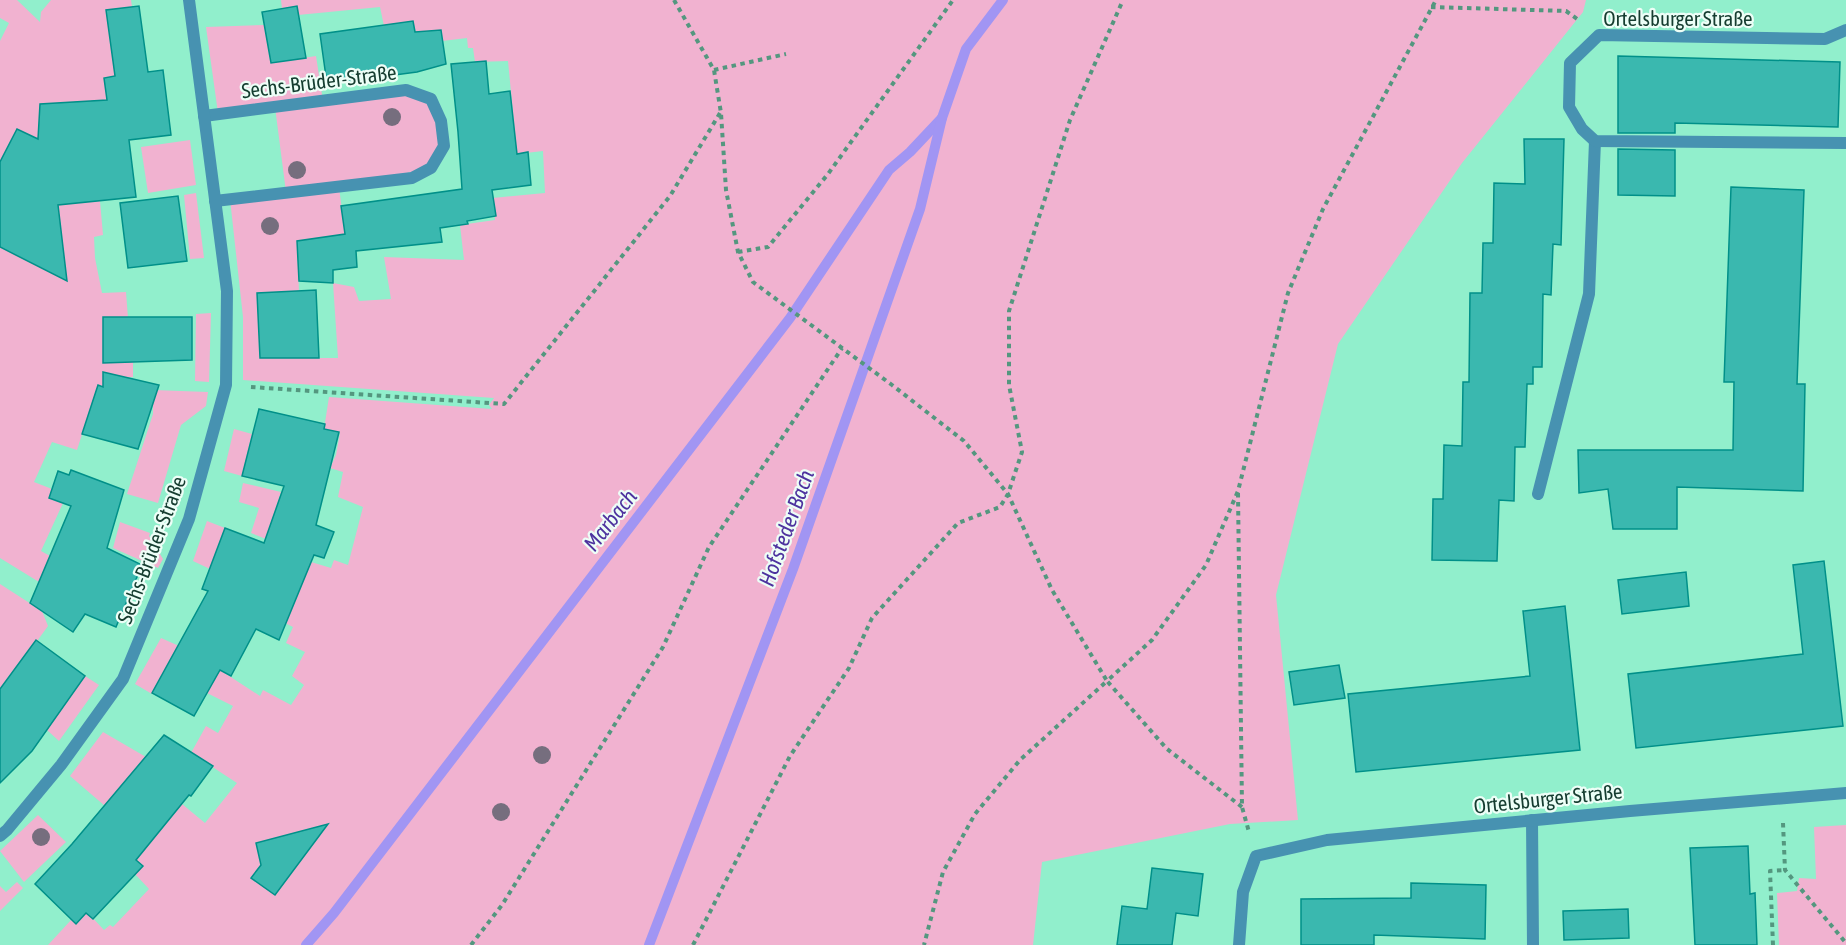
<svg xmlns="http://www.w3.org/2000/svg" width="1846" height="945" viewBox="0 0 1846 945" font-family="'Asap Condensed',sans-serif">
	<rect width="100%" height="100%" fill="#91efcc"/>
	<!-- green -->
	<g fill="#f1b2d0">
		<path d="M 0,0 L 17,0 L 40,22 L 41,12 L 51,0 L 131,0 L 132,7 L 116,76 L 104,78 L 109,114 L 84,202 L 100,201 L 103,235 L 94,237 L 95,258 L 102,293 L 126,292 L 128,318 L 133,331 L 133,377 L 110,378 L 85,425 L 77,450 L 52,442 L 34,482 L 52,489 L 49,498 L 63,503 L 41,551 L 50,556 L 39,582 L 0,558 L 0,41 L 9,23 L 0,18 Z"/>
		<path d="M 281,0 L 1586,0 L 1583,12 L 1462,163 L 1338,344 L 1276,595 L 1298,820 L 1230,824 L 1042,862 L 1033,945 L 48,945 L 72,919 L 77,923 L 87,912 L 104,930 L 110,925 L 113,927 L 149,889 L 135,874 L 143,866 L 122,848 L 142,825 L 156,836 L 182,804 L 205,823 L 237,783 L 191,753 L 206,726 L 218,733 L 233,706 L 207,693 L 220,670 L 260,696 L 263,690 L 291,705 L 304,685 L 292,676 L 305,652 L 286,643 L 293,627 L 283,622 L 311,562 L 331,568 L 334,560 L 348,565 L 363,507 L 338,497 L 343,472 L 330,468 L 336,455 L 340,433 L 324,429 L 329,397 L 492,409 L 489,405 L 494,398 L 243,380 L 243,317 L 230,199 L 286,192 L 275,107 L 218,113 L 206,27 L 264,25 L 271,63 L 316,56 L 323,101 L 406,90 L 431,99 L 443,136 L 431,168 L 339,187 L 345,234 L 297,242 L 299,291 L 257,293 L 261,358 L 338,358 L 333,283 L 354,287 L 359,301 L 391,299 L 384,257 L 464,260 L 460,225 L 495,220 L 493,198 L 545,193 L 543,151 L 517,154 L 508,61 L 475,62 L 473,48 L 468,48 L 467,38 L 442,41 L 416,32 L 413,21 L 384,26 L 380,7 L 298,15 L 282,9 Z"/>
		<path d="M 190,140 L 196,185 L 148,193 L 141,147 Z"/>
		<path d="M 196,193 L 204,258 L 190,259 L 184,195 Z"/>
		<path d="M 211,313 L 209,382 L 195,381 L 196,314 Z"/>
		<path d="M 153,390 L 208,392 L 206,406 L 181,425 L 158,503 L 127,494 L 153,414 Z"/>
		<path d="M 234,429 L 252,434 L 242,476 L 224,471 Z"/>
		<path d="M 243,483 L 281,492 L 266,539 L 251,533 L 259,508 L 239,502 Z"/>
		<path d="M 207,521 L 225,528 L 210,569 L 193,561 Z"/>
		<path d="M 120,522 L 150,533 L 149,536 L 163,559 L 158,568 L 113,548 Z"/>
		<path d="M 0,584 L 42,611 L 48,626 L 0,692 Z"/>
		<path d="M 161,638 L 179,646 L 152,694 L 135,684 Z"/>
		<path d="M 85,676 L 99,685 L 59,741 L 47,730 Z"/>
		<path d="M 103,732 L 146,757 L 105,806 L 70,776 Z"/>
		<path d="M 38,815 L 66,842 L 24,882 L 0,851 Z"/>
		<path d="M 1846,825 L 1846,945 L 1779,945 L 1777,893 L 1797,891 L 1799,878 L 1816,879 L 1814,827 Z"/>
		<path d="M 17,882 L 23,888 L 0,911 L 0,886 L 6,892 Z"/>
	</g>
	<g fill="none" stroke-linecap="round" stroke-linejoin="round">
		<!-- stream -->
		<g stroke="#a195f3" stroke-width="10">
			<path d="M 306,945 L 334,913 L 790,318 L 889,170 L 910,152 L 942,118"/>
			<path d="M 649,945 L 793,569 L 920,209 L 942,118 L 966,49 L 1003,0"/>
		</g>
	</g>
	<!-- building -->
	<g fill="#3ab8af" stroke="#009089" stroke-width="1.5">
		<path d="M 139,6 L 148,72 L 163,70 L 171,135 L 129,140 L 136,197 L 58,205 L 67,281 L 0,247 L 0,162 L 17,129 L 38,139 L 40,104 L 107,100 L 104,78 L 115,76 L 106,10 Z"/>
		<path d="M 297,6 L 306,58 L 271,63 L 262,12 Z"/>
		<path d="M 413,21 L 415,32 L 441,30 L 446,64 L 417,72 L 327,84 L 320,34 Z"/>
		<path d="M 1618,56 L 1840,62 L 1838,127 L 1675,123 L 1675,133 L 1618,133 Z"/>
		<path d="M 486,61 L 489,94 L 510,91 L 517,154 L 528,152 L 531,185 L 492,190 L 496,216 L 467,221 L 468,224 L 440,228 L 442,242 L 356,251 L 357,267 L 333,270 L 333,283 L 299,281 L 297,241 L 345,234 L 341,206 L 462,189 L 458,132 L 451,64 Z"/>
		<path d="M 1524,139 L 1564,139 L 1561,245 L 1553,244 L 1551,295 L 1543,294 L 1542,367 L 1533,367 L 1533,384 L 1527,384 L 1525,447 L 1515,447 L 1514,501 L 1499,500 L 1497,561 L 1432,560 L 1433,499 L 1443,499 L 1444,445 L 1462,446 L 1463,382 L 1469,382 L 1470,293 L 1482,293 L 1483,243 L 1493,243 L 1494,183 L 1525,184 Z"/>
		<path d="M 1618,149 L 1675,150 L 1675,196 L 1618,195 Z"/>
		<path d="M 1731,187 L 1804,190 L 1797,384 L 1805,384 L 1803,491 L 1677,487 L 1677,529 L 1613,529 L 1608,489 L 1579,493 L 1578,450 L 1733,450 L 1734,382 L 1724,382 Z"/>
		<path d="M 178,196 L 187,261 L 128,268 L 120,203 Z"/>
		<path d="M 316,290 L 319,358 L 260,358 L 257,293 Z"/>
		<path d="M 103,317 L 192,317 L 192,360 L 103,363 Z"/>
		<path d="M 103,372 L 159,385 L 138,449 L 82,434 L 98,385 L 103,387 Z"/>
		<path d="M 259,409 L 325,424 L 324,429 L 339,432 L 316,525 L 334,532 L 324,558 L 314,555 L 279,640 L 256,629 L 231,676 L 220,670 L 194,716 L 152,693 L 208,591 L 202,589 L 225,528 L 264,543 L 284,486 L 242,476 Z"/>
		<path d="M 71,470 L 124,490 L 107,548 L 142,565 L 116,627 L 85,614 L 73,632 L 30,603 L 71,506 L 49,498 L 58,471 L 69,475 Z"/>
		<path d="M 1824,561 L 1843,726 L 1636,748 L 1628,674 L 1803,654 L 1793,565 Z"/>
		<path d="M 1686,572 L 1689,606 L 1622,614 L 1618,580 Z"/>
		<path d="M 1565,606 L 1580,750 L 1356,772 L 1348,694 L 1530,676 L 1523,611 Z"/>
		<path d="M 36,640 L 85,676 L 32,751 L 0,783 L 0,689 Z"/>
		<path d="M 1339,665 L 1345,698 L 1294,705 L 1289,672 Z"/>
		<path d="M 164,735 L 213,766 L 191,796 L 189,795 L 136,860 L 143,866 L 93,919 L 86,913 L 76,924 L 35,884 L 72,844 Z"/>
		<path d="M 328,824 L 275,895 L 251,878 L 261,865 L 256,843 Z"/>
		<path d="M 1748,846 L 1750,894 L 1755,893 L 1757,945 L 1695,945 L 1690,848 Z"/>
		<path d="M 1152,868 L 1203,874 L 1198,916 L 1176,913 L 1172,945 L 1117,945 L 1122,906 L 1147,909 Z"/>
		<path d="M 1411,883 L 1486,885 L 1485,939 L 1374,935 L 1374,945 L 1301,945 L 1301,899 L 1411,898 Z"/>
		<path d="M 1628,909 L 1629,938 L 1564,940 L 1563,911 Z"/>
	</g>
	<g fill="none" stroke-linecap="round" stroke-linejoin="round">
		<!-- path -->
		<g stroke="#54977f" stroke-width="4" stroke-dasharray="4.5 4.5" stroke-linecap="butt">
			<path d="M 674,0 L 714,70 L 721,113 L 726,190 L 738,252 L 753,282 L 892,385 L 964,441 L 1008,494 L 1052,590 L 1107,681 L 1020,760 L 975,814 L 943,872 L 924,945"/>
			<path d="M 1431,7 L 1566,11 L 1580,21"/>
			<path d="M 714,70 L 786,54"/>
			<path d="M 738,252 L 768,247 L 828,174 L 953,0"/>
			<path d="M 251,387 L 504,404 L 670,196 L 720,113"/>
			<path d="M 1238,493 L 1242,807 L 1249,832"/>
			<path d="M 1242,807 L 1167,749 L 1107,681 L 1152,640 L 1206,565 L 1238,491 L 1288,293 L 1323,209 L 1436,0"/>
			<path d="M 1783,823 L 1785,870 L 1846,943"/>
			<path d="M 471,945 L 502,905 L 663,647 L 709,547 L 842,348"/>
			<path d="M 693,945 L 790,756 L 849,668 L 872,618 L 958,523 L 1000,507 L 1008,494 L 1022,452 L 1009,385 L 1009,311 L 1070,120 L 1123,0"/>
			<path d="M 1773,945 L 1770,871 L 1785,870"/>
		</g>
		<!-- service -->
		<path stroke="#4792b1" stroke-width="12" d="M 1538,494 L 1589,294 L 1595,141"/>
		<!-- minor -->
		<g stroke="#4792b1" stroke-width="12">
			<path d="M 1846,30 L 1825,39 L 1599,35 L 1570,63 L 1569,107 L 1582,129 L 1595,141 L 1846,143"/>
			<path d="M 204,116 L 406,90 L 431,99 L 441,121 L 444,146 L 431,168 L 412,178 L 215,201"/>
			<path d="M 1532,820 L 1533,945"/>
			<path d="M 0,836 L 7,830 L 61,765 L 123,679 L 189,519 L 226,385 L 227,291 L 189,0"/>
			<path d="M 1239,945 L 1243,892 L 1256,856 L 1327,840 L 1630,811 L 1846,793"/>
		</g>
	</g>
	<!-- trees -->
	<g fill="#766e7e">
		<circle cx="392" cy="117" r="9"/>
		<circle cx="297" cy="170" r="9"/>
		<circle cx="270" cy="226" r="9"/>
		<circle cx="542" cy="755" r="9"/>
		<circle cx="501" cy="812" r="9"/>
		<circle cx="41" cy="837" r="9"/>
	</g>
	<g text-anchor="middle" stroke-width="4.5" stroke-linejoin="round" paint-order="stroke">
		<!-- street labels -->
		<g font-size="21" fill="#153d30" stroke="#edfef7">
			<text x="1678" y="26">Ortelsburger Straße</text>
			<text transform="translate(319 82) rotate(-7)" y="7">Sechs-Brüder-Straße</text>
			<text transform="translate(152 550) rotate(-69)" y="7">Sechs-Brüder-Straße</text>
			<text transform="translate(1548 799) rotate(-6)" y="7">Ortelsburger Straße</text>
		</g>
		<!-- water labels -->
		<g font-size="22" font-style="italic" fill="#4e339f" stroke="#edfef7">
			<text transform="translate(610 520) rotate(-52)" y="8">Marbach</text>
			<text transform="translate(786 528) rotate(-70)" y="8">Hofsteder Bach</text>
		</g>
	</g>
</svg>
